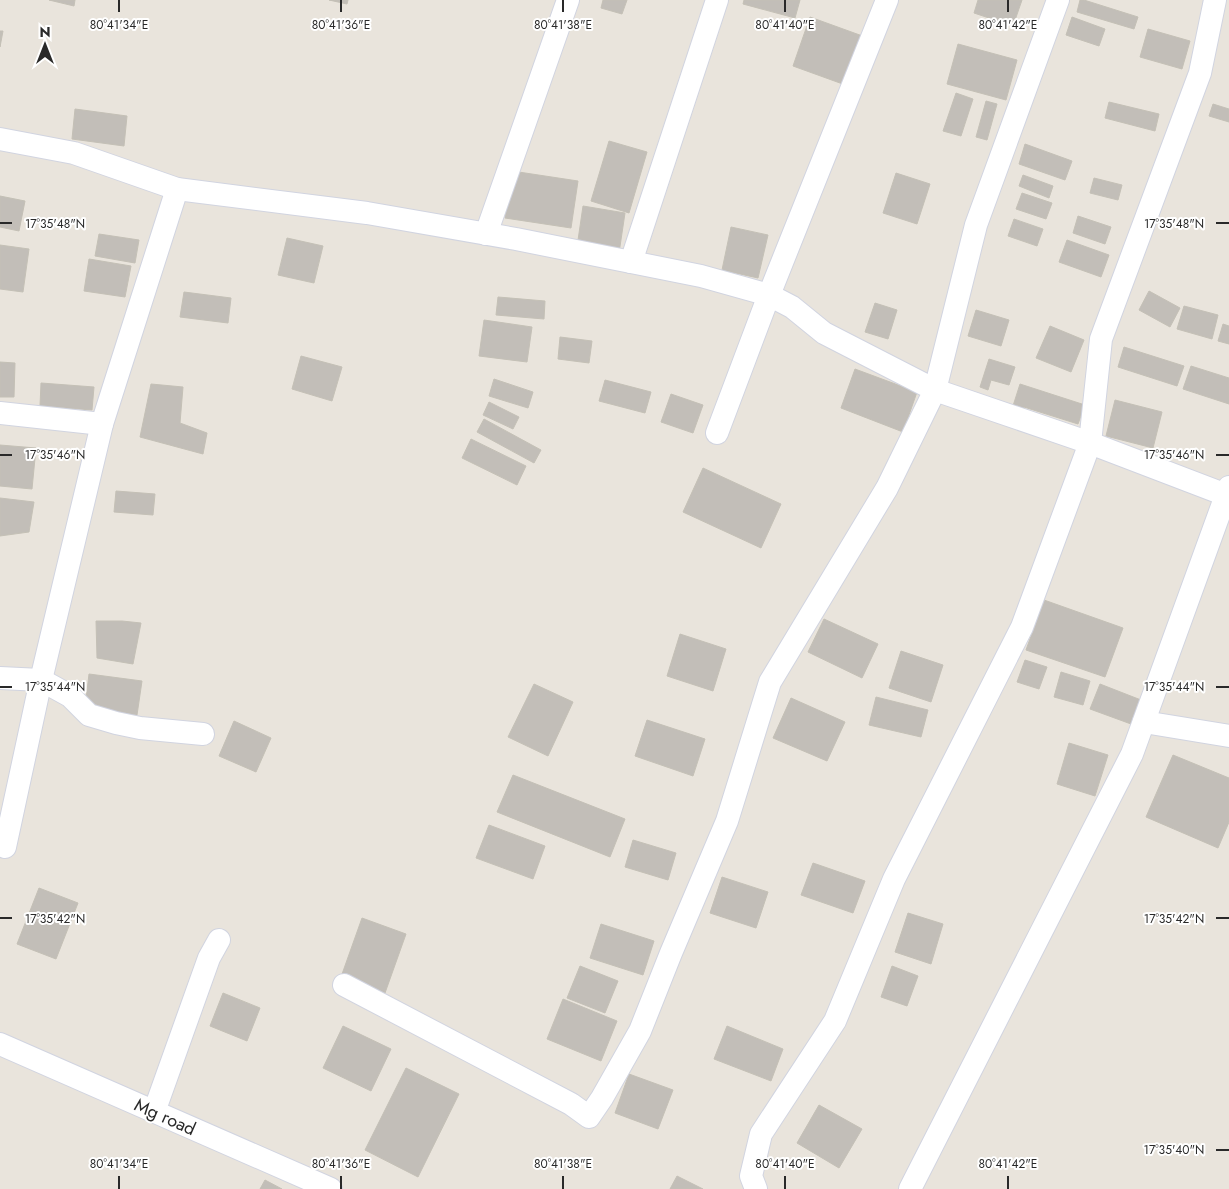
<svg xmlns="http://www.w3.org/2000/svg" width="1229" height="1189" viewBox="0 0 1229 1189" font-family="Jost,sans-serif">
	<rect width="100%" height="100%" fill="#e9e4dc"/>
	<!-- building -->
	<g fill="#c2beb8" stroke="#c4c0b6">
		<path d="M 49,0 L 75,0 L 74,6 Z"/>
		<path d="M 329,0 L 348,0 L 347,4 Z"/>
		<path d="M 603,0 L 627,0 L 622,14 L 601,8 Z"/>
		<path d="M 744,0 L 800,0 L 795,18 L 743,4 Z"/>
		<path d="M 978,0 L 1022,0 L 1013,26 L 974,13 Z"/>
		<path d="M 1080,0 L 1084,0 L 1138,17 L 1134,29 L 1077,12 Z"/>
		<path d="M 810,17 L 868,38 L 851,87 L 793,66 Z"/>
		<path d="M 1072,17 L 1105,29 L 1099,46 L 1066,35 Z"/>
		<path d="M 1148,29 L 1190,41 L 1182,69 L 1140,57 Z"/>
		<path d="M 0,31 L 3,31 L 0,47 Z"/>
		<path d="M 958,44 L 1017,60 L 1006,100 L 947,84 Z"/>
		<path d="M 956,93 L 973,99 L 961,136 L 943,131 Z"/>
		<path d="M 986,101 L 997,104 L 987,140 L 976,137 Z"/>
		<path d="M 1109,102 L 1159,114 L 1155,131 L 1105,118 Z"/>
		<path d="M 1213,104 L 1229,109 L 1229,122 L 1209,116 Z"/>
		<path d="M 75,109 L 127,116 L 124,146 L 72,139 Z"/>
		<path d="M 609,141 L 647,152 L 629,213 L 591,201 Z"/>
		<path d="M 1025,144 L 1072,161 L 1065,180 L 1019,164 Z"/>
		<path d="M 512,171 L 578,181 L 571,228 L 505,218 Z"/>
		<path d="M 896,173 L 930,184 L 917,224 L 883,213 Z"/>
		<path d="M 1023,175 L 1053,186 L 1049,198 L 1019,186 Z"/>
		<path d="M 1094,178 L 1122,185 L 1118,200 L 1090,193 Z"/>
		<path d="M 1022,193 L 1052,203 L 1046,219 L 1016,209 Z"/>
		<path d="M 0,196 L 25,201 L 19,231 L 0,227 Z"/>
		<path d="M 583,206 L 625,213 L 619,253 L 577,247 Z"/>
		<path d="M 1078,216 L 1111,227 L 1105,244 L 1073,233 Z"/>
		<path d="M 1014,219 L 1043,229 L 1037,246 L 1008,236 Z"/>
		<path d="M 731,227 L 768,235 L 758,278 L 722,270 Z"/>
		<path d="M 99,234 L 139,240 L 135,263 L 95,256 Z"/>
		<path d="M 287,238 L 323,246 L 314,283 L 278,275 Z"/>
		<path d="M 1067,240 L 1109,255 L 1101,277 L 1059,262 Z"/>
		<path d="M 0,245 L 29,249 L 23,292 L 0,289 Z"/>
		<path d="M 89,259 L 131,266 L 125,297 L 84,291 Z"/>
		<path d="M 1149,291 L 1180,308 L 1170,327 L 1139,310 Z"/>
		<path d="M 184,292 L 231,298 L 228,323 L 180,317 Z"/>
		<path d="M 498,297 L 545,301 L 544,319 L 496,315 Z"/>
		<path d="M 875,303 L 897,310 L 888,339 L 865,332 Z"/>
		<path d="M 1184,306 L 1218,315 L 1212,339 L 1177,329 Z"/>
		<path d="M 976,310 L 1009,320 L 1001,346 L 968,336 Z"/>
		<path d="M 484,320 L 532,327 L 527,362 L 479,356 Z"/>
		<path d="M 1223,324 L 1229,326 L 1229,344 L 1218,341 Z"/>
		<path d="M 1050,326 L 1084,340 L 1071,372 L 1036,358 Z"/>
		<path d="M 560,337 L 592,341 L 589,363 L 558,359 Z"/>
		<path d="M 1124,347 L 1184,366 L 1177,386 L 1118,367 Z"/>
		<path d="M 301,356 L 342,367 L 332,401 L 292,389 Z"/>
		<path d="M 989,359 L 1015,367 L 1009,385 L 991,380 L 988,390 L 980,387 Z"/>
		<path d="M 0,362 L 15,363 L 14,397 L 0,397 Z"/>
		<path d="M 1191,366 L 1229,378 L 1229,404 L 1183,389 Z"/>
		<path d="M 855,369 L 917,392 L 903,432 L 841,408 Z"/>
		<path d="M 494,379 L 533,392 L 528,408 L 489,396 Z"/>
		<path d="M 605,380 L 651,392 L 645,413 L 599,401 Z"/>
		<path d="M 41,383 L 94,387 L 92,410 L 40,406 Z"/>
		<path d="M 151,384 L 183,387 L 180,423 L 207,433 L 203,454 L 140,437 Z"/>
		<path d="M 1020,384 L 1085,405 L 1078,424 L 1024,407 L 1022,412 L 1012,409 Z"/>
		<path d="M 671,394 L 703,405 L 693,433 L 661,422 Z"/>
		<path d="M 1115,400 L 1162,412 L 1153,448 L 1106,436 Z"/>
		<path d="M 489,402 L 519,417 L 513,429 L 483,415 Z"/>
		<path d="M 484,419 L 541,450 L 534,463 L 477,432 Z"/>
		<path d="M 471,439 L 526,466 L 517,485 L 462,458 Z"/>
		<path d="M 0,445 L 36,448 L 32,489 L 0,486 Z"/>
		<path d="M 703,468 L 781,504 L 761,548 L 683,512 Z"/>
		<path d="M 116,491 L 155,494 L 153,515 L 114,512 Z"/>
		<path d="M 0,498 L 34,502 L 29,532 L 0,536 Z"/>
		<path d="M 1044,600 L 1123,628 L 1105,677 L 1026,650 Z"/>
		<path d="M 824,619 L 878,644 L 862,678 L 808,652 Z"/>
		<path d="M 96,621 L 122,621 L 141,623 L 133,664 L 97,658 Z"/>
		<path d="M 680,634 L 726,649 L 713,691 L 667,676 Z"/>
		<path d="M 901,651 L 943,665 L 931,702 L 889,688 Z"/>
		<path d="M 1025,660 L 1047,667 L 1039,689 L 1017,682 Z"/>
		<path d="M 1061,672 L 1090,681 L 1083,705 L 1054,697 Z"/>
		<path d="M 89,674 L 142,681 L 137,715 L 85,708 Z"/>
		<path d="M 534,684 L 573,702 L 548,756 L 508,737 Z"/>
		<path d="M 1100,684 L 1141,700 L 1131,724 L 1090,709 Z"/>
		<path d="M 876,697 L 928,710 L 921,737 L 869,725 Z"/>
		<path d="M 791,698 L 845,722 L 827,761 L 773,738 Z"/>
		<path d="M 647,720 L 705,739 L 693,776 L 635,756 Z"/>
		<path d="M 234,721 L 271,738 L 256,772 L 219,756 Z"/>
		<path d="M 1069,743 L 1108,755 L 1095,796 L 1057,784 Z"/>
		<path d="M 1173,755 L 1229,778 L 1229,822 L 1218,848 L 1146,817 Z"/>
		<path d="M 513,775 L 625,819 L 610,857 L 497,812 Z"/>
		<path d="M 489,825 L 545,846 L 533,879 L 476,858 Z"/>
		<path d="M 633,840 L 676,853 L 668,880 L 625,867 Z"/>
		<path d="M 813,863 L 865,881 L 853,913 L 801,895 Z"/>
		<path d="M 722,877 L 768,892 L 756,928 L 710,913 Z"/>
		<path d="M 39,888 L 78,903 L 56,959 L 17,944 Z"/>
		<path d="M 908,913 L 943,924 L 931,964 L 895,952 Z"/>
		<path d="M 362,918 L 406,934 L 385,993 L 341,977 Z"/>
		<path d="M 601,924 L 654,941 L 643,975 L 590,958 Z"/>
		<path d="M 580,966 L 618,981 L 605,1013 L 567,998 Z"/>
		<path d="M 892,966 L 918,976 L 907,1006 L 881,997 Z"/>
		<path d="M 223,993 L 260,1008 L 247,1041 L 210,1026 Z"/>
		<path d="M 563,999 L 617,1021 L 601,1061 L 547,1039 Z"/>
		<path d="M 343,1026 L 391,1049 L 371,1091 L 323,1068 Z"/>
		<path d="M 727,1026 L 783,1049 L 771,1081 L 714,1059 Z"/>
		<path d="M 406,1068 L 459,1094 L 418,1177 L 365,1150 Z"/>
		<path d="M 629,1074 L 673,1090 L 658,1129 L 615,1113 Z"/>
		<path d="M 819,1105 L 862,1129 L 839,1168 L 797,1143 Z"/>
		<path d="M 677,1176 L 703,1189 L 670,1189 Z"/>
		<path d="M 265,1180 L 282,1189 L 260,1189 Z"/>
	</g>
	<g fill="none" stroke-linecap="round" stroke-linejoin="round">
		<defs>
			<g id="minor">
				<path d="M 0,139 L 74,153 L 177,189 L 367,213 L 516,239 L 701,276 L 769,295 L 792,307 L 824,333 L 935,390 L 1090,443 L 1226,495"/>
				<path d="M 486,234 L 568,0"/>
				<path d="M 631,262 L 717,0"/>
				<path d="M 0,413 L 102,424"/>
				<path d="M 717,433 L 769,295 L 887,0"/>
				<path d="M 0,678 L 41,680 L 70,696 L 89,715 L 116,723 L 140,728 L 203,734"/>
				<path d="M 1144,722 L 1229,736"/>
				<path d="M 5,847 L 41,680 L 102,424 L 177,189"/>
				<path d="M 344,985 L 571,1104 L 589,1117 L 602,1098 L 640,1031 L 671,953 L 727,821 L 770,682 L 887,488 L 935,390 L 976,225 L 1058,0"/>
				<path d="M 0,1044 L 331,1189"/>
				<path d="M 154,1112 L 209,958 L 219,940"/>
				<path d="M 756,1189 L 751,1176 L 761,1134 L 835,1021 L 894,879 L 1022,627 L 1090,443 L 1101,339 L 1200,73 L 1215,0"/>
				<path d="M 910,1189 L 1132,754 L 1229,487"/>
			</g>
		</defs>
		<!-- minor casing -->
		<use href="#minor" stroke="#d1d4e0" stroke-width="24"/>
		<!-- minor -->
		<use href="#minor" stroke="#fff" stroke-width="22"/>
	</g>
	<!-- ticks -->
	<path fill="none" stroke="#292929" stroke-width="2" d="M 119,0 L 119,12M 341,0 L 341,12M 563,0 L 563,12M 785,0 L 785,12M 1008,0 L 1008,12M 0,223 L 12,223M 1216,223 L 1229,223M 0,455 L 12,455M 1216,455 L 1229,455M 0,687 L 12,687M 1216,687 L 1229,687M 0,918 L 12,918M 1216,918 L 1229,918M 1216,1150 L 1229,1150M 119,1176 L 119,1189M 341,1176 L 341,1189M 563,1176 L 563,1189M 785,1176 L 785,1189M 1008,1176 L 1008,1189"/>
	<g text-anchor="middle" stroke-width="4" stroke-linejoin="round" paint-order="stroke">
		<!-- street labels -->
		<g font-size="18" fill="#292929" stroke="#fff">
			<text transform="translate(165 1117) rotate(24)" y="6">Mg road</text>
		</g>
	</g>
	<g font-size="12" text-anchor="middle" fill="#292929" stroke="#fff" stroke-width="4" stroke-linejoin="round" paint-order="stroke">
		<text x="119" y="29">80°41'34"E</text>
		<text x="341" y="29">80°41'36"E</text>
		<text x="563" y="29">80°41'38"E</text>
		<text x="785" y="29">80°41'40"E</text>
		<text x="1008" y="29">80°41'42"E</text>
		<text x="55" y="228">17°35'48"N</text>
		<text x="1174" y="228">17°35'48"N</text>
		<text x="55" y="459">17°35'46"N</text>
		<text x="1174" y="459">17°35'46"N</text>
		<text x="55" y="691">17°35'44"N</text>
		<text x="1174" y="691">17°35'44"N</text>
		<text x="55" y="923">17°35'42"N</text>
		<text x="1174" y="923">17°35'42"N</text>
		<text x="1174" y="1154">17°35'40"N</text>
		<text x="119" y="1168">80°41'34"E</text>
		<text x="341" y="1168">80°41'36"E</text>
		<text x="563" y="1168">80°41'38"E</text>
		<text x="785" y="1168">80°41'40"E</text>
		<text x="1008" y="1168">80°41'42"E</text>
	</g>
	<!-- north arrow -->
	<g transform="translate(45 45)" stroke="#ffffff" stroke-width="4" paint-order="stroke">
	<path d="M0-4L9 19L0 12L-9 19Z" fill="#292929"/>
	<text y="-8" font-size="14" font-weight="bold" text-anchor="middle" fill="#292929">N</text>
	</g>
</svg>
